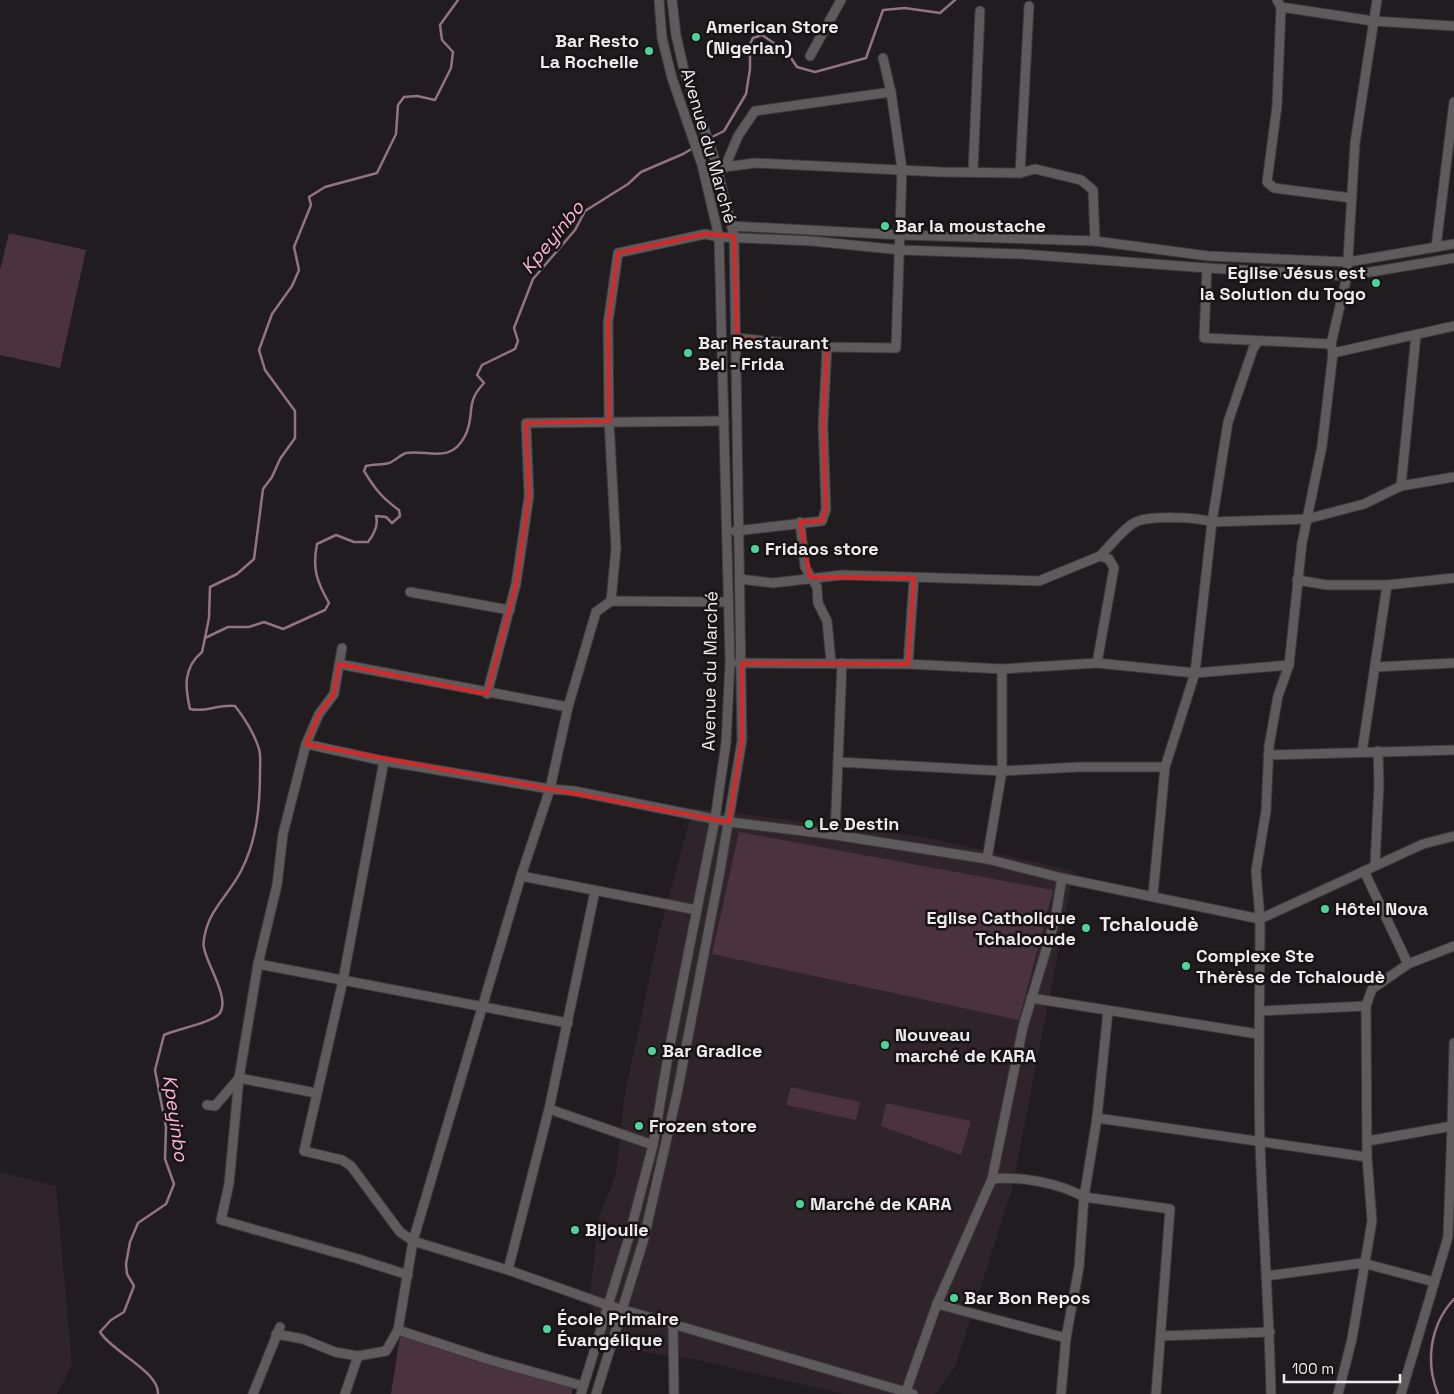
<svg xmlns="http://www.w3.org/2000/svg" width="1454" height="1394" viewBox="0 0 1454 1394" font-family="'Space Grotesk',sans-serif">
	<rect width="100%" height="100%" fill="#211c1f"/>
	<!-- built -->
	<g fill="#2e2429">
		<path d="M 693,808 L 924,837 L 1074,871 L 1012,1189 L 955,1367 L 935,1394 L 843,1394 L 693,1359 L 600,1346 L 590,1295 L 599,1216 L 616,1174 L 624,1099 L 658,937 Z"/>
		<path d="M 0,1172 L 56,1186 L 72,1365 L 57,1394 L 0,1394 Z"/>
	</g>
	<!-- green -->
	<g fill="#4b323f">
		<path d="M 9,233 L 86,250 L 60,368 L 0,355 L 0,270 Z"/>
		<path d="M 739,832 L 1053,890 L 1019,1020 L 712,954 Z"/>
		<path d="M 791,1087 L 860,1102 L 856,1120 L 786,1105 Z"/>
		<path d="M 886,1103 L 971,1121 L 961,1155 L 881,1126 Z"/>
		<path d="M 400,1336 L 572,1385 L 572,1394 L 391,1394 Z"/>
	</g>
	<g fill="none" stroke-linecap="round" stroke-linejoin="round">
		<!-- stream -->
		<g stroke="#927383" stroke-width="2.5">
			<path d="M 710,138 L 724,131 L 746,94 L 750,69 L 750,44 L 753,38 L 762,35 L 787,52 L 797,67 L 815,72 L 866,58 L 883,10 L 905,8 L 940,13 L 955,0"/>
			<path d="M 205,638 L 209,618 L 210,587 L 237,574 L 254,559 L 263,489 L 272,477 L 280,459 L 295,438 L 295,411 L 265,370 L 259,350 L 272,314 L 292,286 L 299,270 L 294,247 L 311,205 L 309,197 L 325,187 L 377,173 L 396,134 L 398,105 L 404,97 L 417,96 L 435,100 L 451,68 L 453,52 L 442,40 L 440,25 L 458,0"/>
			<path d="M 158,1394 C 159,1371 112,1352 100,1332 L 111,1320 L 124,1312 L 134,1286 L 127,1274 L 126,1264 L 130,1242 L 138,1223 L 166,1204 L 174,1184 L 165,1159 L 166,1127 L 155,1070 L 164,1035 C 177,1029 212,1023 220,1013 C 230,998 207,965 204,948 C 203,944 204,938 205,934 C 210,909 230,893 241,871 C 257,840 260,806 260,772 C 260,765 261,755 259,749 C 255,735 244,717 235,706 C 217,704 206,713 190,709 C 185,687 183,668 202,652 L 205,638 L 228,627 L 249,627 L 264,622 L 283,629 L 325,610 L 329,603 C 317,582 312,569 317,544 L 336,535 L 354,542 L 368,542 C 374,534 379,525 376,516 L 386,517 L 392,523 L 400,516 L 399,510 C 382,498 375,489 364,471 L 366,466 C 374,464 382,465 389,463 C 395,461 400,455 406,453 C 427,449 450,465 465,436 C 476,414 464,404 484,383 L 477,375 L 482,365 L 515,349 L 518,341 L 514,328 L 533,279 L 575,230 L 585,211 L 628,184 L 641,172 L 683,154 L 705,141"/>
			<path d="M 1438,1394 C 1425,1362 1430,1325 1454,1299"/>
		</g>
		<defs>
			<g id="minor">
				<path d="M 1277,0 L 1281,7 L 1277,106 L 1267,182 L 1274,188 L 1351,198"/>
				<path d="M 1281,7 L 1373,21 L 1454,26"/>
				<path d="M 810,56 L 841,0"/>
				<path d="M 725,167 L 738,136 L 755,111 L 891,92"/>
				<path d="M 973,171 L 980,11"/>
				<path d="M 1020,173 L 1029,6"/>
				<path d="M 718,175 L 725,167 L 755,163 L 941,172 L 1020,173 L 1035,169 L 1081,180 L 1093,190 L 1095,241"/>
				<path d="M 732,226 L 901,235 L 1095,241 L 1208,256 L 1348,262 L 1454,244"/>
				<path d="M 1436,247 L 1454,102"/>
				<path d="M 1207,268 L 1204,338 L 1331,344"/>
				<path d="M 737,338 L 827,347 L 896,348 L 902,169 L 891,92 L 883,58"/>
				<path d="M 1333,353 L 1454,326"/>
				<path d="M 1401,486 L 1416,335"/>
				<path d="M 800,522 L 805,567 L 817,587 L 818,603 L 827,621 L 831,662"/>
				<path d="M 735,531 L 822,521 L 826,509 L 823,425 L 827,347"/>
				<path d="M 1100,556 C 1110,546 1122,530 1134,523 C 1147,515 1197,517 1212,522 L 1307,519 L 1364,504 L 1401,486 L 1454,477"/>
				<path d="M 740,579 L 773,583 L 842,575 L 1039,581 L 1100,556 L 1109,559 L 1114,568 L 1097,663"/>
				<path d="M 1297,580 L 1327,585 L 1387,585 L 1362,752"/>
				<path d="M 1387,585 L 1454,578"/>
				<path d="M 410,592 L 510,610"/>
				<path d="M 611,601 L 616,548 L 609,421 L 608,323 L 618,253 L 705,234 L 719,237 L 812,241 L 901,250 L 1021,254 L 1207,268 L 1347,276 L 1454,258"/>
				<path d="M 342,648 L 334,694 L 319,714 L 306,744 L 283,834 L 277,885 L 258,964 L 239,1078 L 229,1184 L 221,1220 L 355,1258 L 408,1275"/>
				<path d="M 738,663 L 908,664 L 1002,669 L 1097,663 L 1195,673 L 1212,522 L 1228,422 L 1253,349 L 1258,341"/>
				<path d="M 339,664 L 568,707"/>
				<path d="M 908,664 L 914,578"/>
				<path d="M 1375,667 L 1454,663"/>
				<path d="M 487,694 L 516,584 L 529,496 L 526,423 L 724,421"/>
				<path d="M 306,744 L 384,761 L 550,789 L 574,791 L 729,822 L 835,835 L 987,859 L 1062,878 L 1260,919 L 1256,871 L 1266,811 L 1269,746 L 1278,696 L 1289,665 L 1302,543 L 1322,446 L 1333,353 L 1331,344 L 1347,276 L 1355,143 L 1377,0"/>
				<path d="M 1268,755 L 1454,750"/>
				<path d="M 384,761 L 343,980 L 304,1151 L 342,1160 L 351,1166 L 400,1232 L 413,1241 L 508,1270 L 607,1305 L 913,1394"/>
				<path d="M 838,762 L 1002,771 L 1080,767 L 1165,767"/>
				<path d="M 835,835 L 842,663"/>
				<path d="M 987,859 L 1002,771 L 1002,669"/>
				<path d="M 1375,865 L 1379,785 L 1378,751"/>
				<path d="M 1364,871 L 1408,964"/>
				<path d="M 521,876 L 697,910"/>
				<path d="M 1153,895 L 1165,767 L 1195,673 L 1289,665"/>
				<path d="M 258,964 L 568,1023"/>
				<path d="M 1031,998 L 1258,1034"/>
				<path d="M 1261,1011 L 1366,1006"/>
				<path d="M 207,1105 L 215,1106 L 239,1078 L 316,1093"/>
				<path d="M 549,1109 L 653,1145"/>
				<path d="M 1097,1118 L 1108,1011"/>
				<path d="M 1368,1141 L 1452,1126 L 1454,1043"/>
				<path d="M 508,1270 L 549,1109 L 595,891"/>
				<path d="M 1266,1276 L 1363,1263 L 1434,1282"/>
				<path d="M 937,1304 L 1066,1338 L 1079,1267 L 1084,1197 C 1059,1183 1021,1176 992,1179"/>
				<path d="M 673,1322 L 674,1394"/>
				<path d="M 398,1330 L 413,1241 L 521,876 L 550,789 L 568,707 L 596,612 L 611,601 L 728,602"/>
				<path d="M 276,1334 L 303,1339 L 335,1352 L 358,1356 L 386,1351 L 398,1330 L 490,1360 L 583,1386"/>
				<path d="M 1161,1336 L 1270,1332"/>
				<path d="M 253,1394 L 280,1327"/>
				<path d="M 345,1394 L 358,1356"/>
				<path d="M 581,1394 L 629,1237 L 653,1145 L 670,1045 L 715,819 L 726,743 L 730,662 L 719,237 L 702,165 L 672,78 L 662,38 L 659,0"/>
				<path d="M 596,1394 L 643,1242 L 677,1094 L 720,871 L 742,740 L 734,236 L 715,160 L 684,70 L 676,35 L 672,0"/>
				<path d="M 905,1394 L 937,1304 L 992,1179 L 1023,1027 L 1055,920 L 1062,878"/>
				<path d="M 1061,1394 L 1066,1338"/>
				<path d="M 1156,1394 L 1170,1209 L 1084,1197 L 1097,1118 L 1367,1157"/>
				<path d="M 1271,1394 C 1269,1310 1263,1227 1260,1143 C 1258,1069 1260,994 1260,919 L 1423,844 L 1454,836"/>
				<path d="M 1338,1394 L 1352,1339 L 1372,1221 L 1367,1157 L 1366,1006 L 1372,989 L 1408,964 L 1454,946"/>
				<path d="M 1401,1394 L 1448,1237 L 1452,1126"/>
			</g>
		</defs>
		<!-- minor casing -->
		<use href="#minor" stroke="#3c393b" stroke-width="11"/>
		<!-- minor -->
		<use href="#minor" stroke="#5f5a5c" stroke-width="9"/>
	</g>
	<!-- marked area -->
	<path fill="none" stroke="#d62828" stroke-width="4" stroke-linejoin="round" d="M 705,234 L 734,236 L 737,338 L 827,347 L 823,425 L 826,509 L 822,521 L 800,522 L 810,577 L 914,578 L 908,664 L 742,663 L 742,740 L 729,822 L 306,744 L 319,714 L 334,694 L 339,664 L 487,694 L 516,584 L 529,496 L 526,423 L 609,421 L 608,323 L 618,253 Z"/>
	<!-- markers -->
	<g fill="#4ed39a" stroke="#181315" stroke-width="2">
		<circle cx="696" cy="37" r="5"/>
		<circle cx="649" cy="51" r="5"/>
		<circle cx="885" cy="226" r="5"/>
		<circle cx="1376" cy="283" r="5"/>
		<circle cx="688" cy="353" r="5"/>
		<circle cx="755" cy="549" r="5"/>
		<circle cx="809" cy="824" r="5"/>
		<circle cx="1325" cy="909" r="5"/>
		<circle cx="1086" cy="928" r="5"/>
		<circle cx="1186" cy="966" r="5"/>
		<circle cx="885" cy="1045" r="5"/>
		<circle cx="652" cy="1051" r="5"/>
		<circle cx="639" cy="1126" r="5"/>
		<circle cx="800" cy="1204" r="5"/>
		<circle cx="575" cy="1230" r="5"/>
		<circle cx="954" cy="1298" r="5"/>
		<circle cx="547" cy="1329" r="5"/>
	</g>
	<g text-anchor="middle" stroke-width="5" stroke-linejoin="round" paint-order="stroke">
		<!-- poi labels -->
		<g font-size="18" font-weight="bold" fill="#efebed" stroke="#181315" text-anchor="start">
			<text x="706" y="33">American Store<tspan x="706" dy="21">(Nigerian)</tspan></text>
			<text x="639" y="47" text-anchor="end">Bar Resto<tspan x="639" dy="21">La Rochelle</tspan></text>
			<text x="895" y="232">Bar la moustache</text>
			<text x="1366" y="279" text-anchor="end">Eglise Jésus est<tspan x="1366" dy="21">la Solution du Togo</tspan></text>
			<text x="698" y="349">Bar Restaurant<tspan x="698" dy="21">Bel - Frida</tspan></text>
			<text x="765" y="555">Fridaos store</text>
			<text x="819" y="830">Le Destin</text>
			<text x="1335" y="915">Hôtel Nova</text>
			<text x="1076" y="924" text-anchor="end">Eglise Catholique<tspan x="1076" dy="21">Tchalooude</tspan></text>
			<text x="1196" y="962">Complexe Ste<tspan x="1196" dy="21">Thèrèse de Tchaloudè</tspan></text>
			<text x="895" y="1041">Nouveau<tspan x="895" dy="21">marché de KARA</tspan></text>
			<text x="662" y="1057">Bar Gradice</text>
			<text x="649" y="1132">Frozen store</text>
			<text x="810" y="1210">Marché de KARA</text>
			<text x="585" y="1236">Bijoulie</text>
			<text x="964" y="1304">Bar Bon Repos</text>
			<text x="557" y="1325">École Primaire<tspan x="557" dy="21">Évangélique</tspan></text>
		</g>
		<!-- street labels -->
		<g font-size="18" fill="#efebed" stroke="#181315">
			<text transform="translate(709 146) rotate(74)" y="6">Avenue du Marché</text>
			<text transform="translate(710 671) rotate(-89)" y="6">Avenue du Marché</text>
		</g>
		<!-- water labels -->
		<g font-size="19" font-style="italic" fill="#fdb4da" stroke="#181315">
			<text transform="translate(552 237) rotate(-51)" y="7">Kpeyinbo</text>
			<text transform="translate(176 1118) rotate(82)" y="7">Kpeyinbo</text>
		</g>
		<!-- quarter labels -->
		<g font-size="20" font-weight="bold" fill="#efebed" stroke="#181315">
			<text x="1149" y="931">Tchaloudè</text>
		</g>
	</g>
	<!-- scale -->
	<path d="M1284 1374v8h116v-8" fill="none" stroke="#efebed" stroke-width="2.5"/>
	<text x="1292" y="1374" font-size="15" fill="#efebed" stroke="#181315" stroke-width="4" paint-order="stroke">100 m</text>
</svg>
